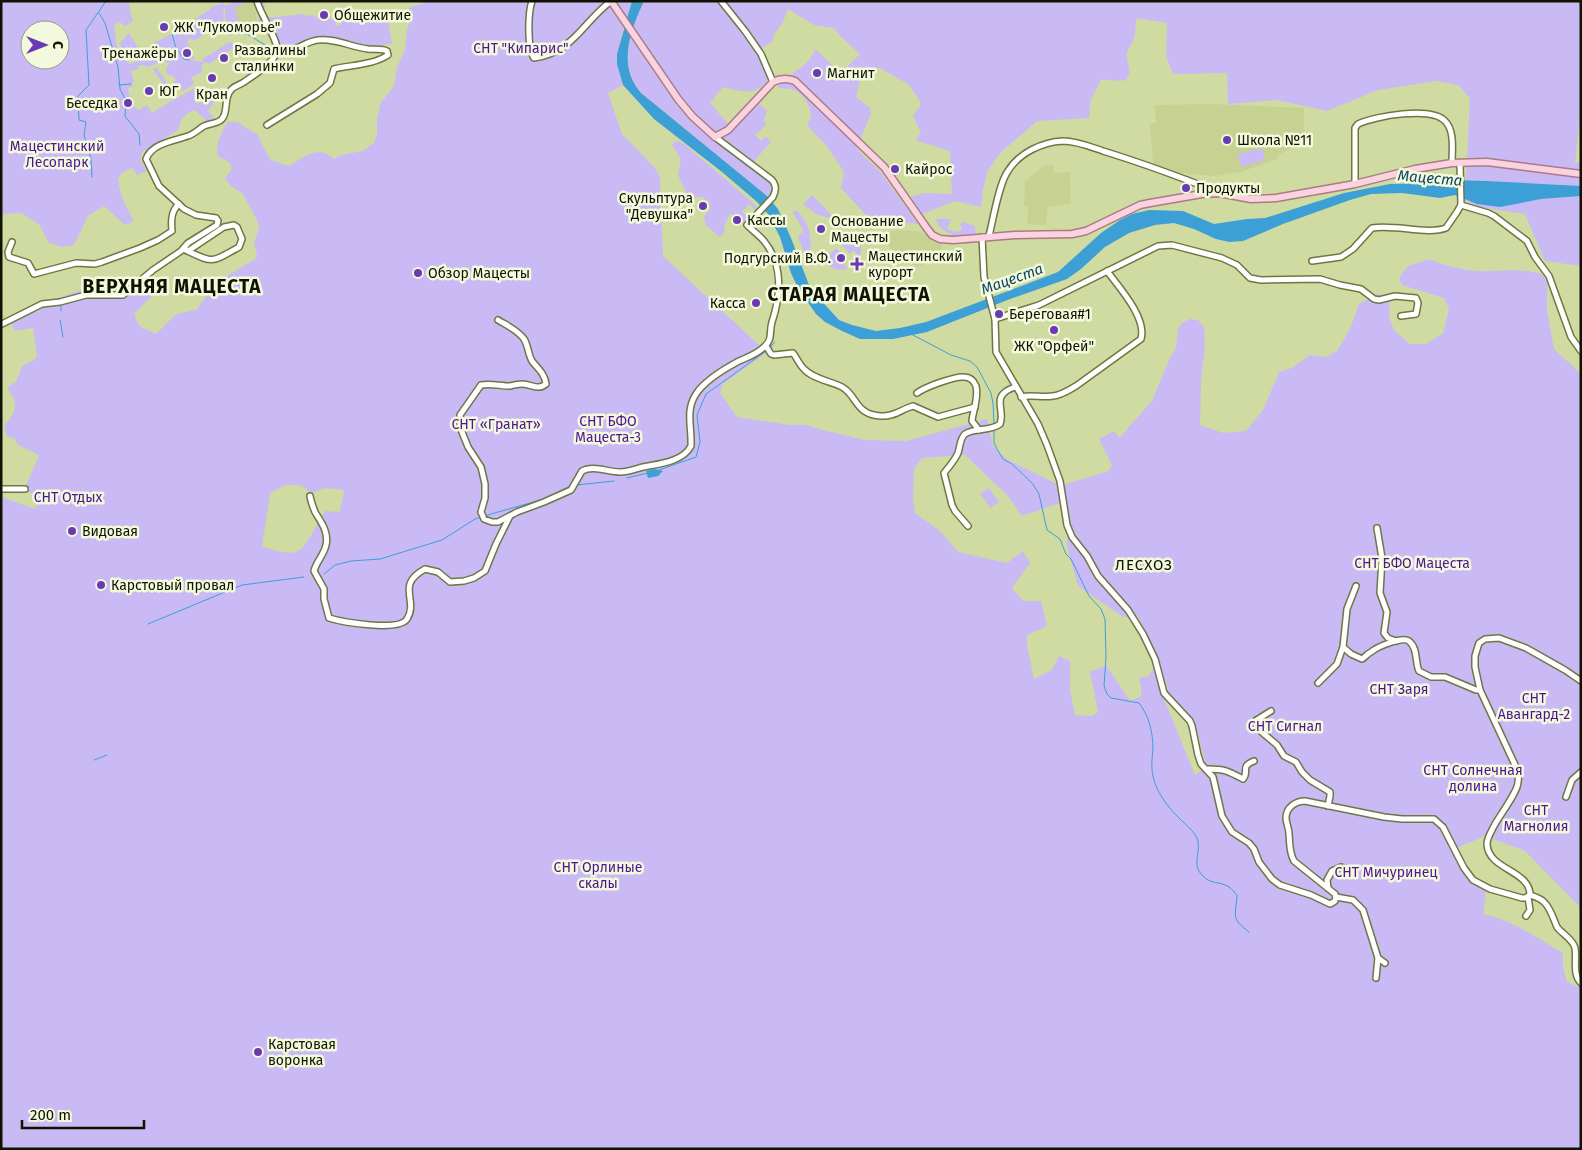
<svg xmlns="http://www.w3.org/2000/svg" width="1582" height="1150" viewBox="0 0 1582 1150" font-family="'Fira Sans',sans-serif">
	<rect width="100%" height="100%" fill="#d0dba2"/>
	<!-- built -->
	<g fill="#c7d292">
		<path d="M 253,1 L 258,23 L 238,27 L 235,7 Z"/>
		<path d="M 1211,104 L 1304,108 L 1304,136 L 1302,143 L 1280,154 L 1277,159 L 1241,172 L 1213,176 L 1172,172 L 1153,163 L 1150,123 L 1156,123 L 1155,105 Z"/>
		<path d="M 1045,165 L 1053,165 L 1054,173 L 1070,172 L 1071,203 L 1048,207 L 1046,225 L 1027,224 L 1028,207 L 1024,206 L 1025,181 Z"/>
		<path d="M 898,230 L 916,231 L 942,240 L 941,257 L 917,267 L 898,255 L 882,239 L 889,231 Z"/>
	</g>
	<!-- green -->
	<g fill="#c9b9f5" fill-rule="evenodd">
		<path d="M 1,1 L 129,1 L 130,11 L 133,21 L 125,26 L 120,22 L 114,25 C 116,33 115,43 118,51 C 121,56 125,59 129,64 L 139,61 L 145,55 L 157,58 L 158,63 L 147,67 L 143,65 L 138,66 L 139,69 L 131,71 L 134,82 L 132,83 L 133,87 L 128,88 L 131,105 L 139,110 L 147,105 L 152,113 L 171,101 L 195,88 L 200,95 L 202,94 L 202,97 L 199,97 L 194,100 L 197,104 L 212,97 L 215,101 L 208,111 L 214,118 L 208,122 L 195,110 L 188,113 L 181,120 L 178,130 L 141,153 L 141,162 L 147,171 L 137,175 L 132,168 L 122,173 L 118,179 C 120,195 126,207 134,221 L 125,225 L 104,206 L 88,216 L 74,245 L 61,247 L 48,242 L 40,225 L 21,213 L 1,214 ZM 30,30 L 60,30 L 60,60 L 30,60 Z"/>
		<path d="M 237,1 L 253,1 L 235,7 L 239,27 L 259,24 L 259,8 L 254,7 L 253,1 L 264,1 L 265,7 L 259,8 L 266,18 L 304,14 L 305,16 L 313,15 L 319,19 L 335,19 L 336,26 L 341,25 L 340,17 L 372,15 L 375,22 L 388,20 L 392,44 L 369,46 L 328,37 L 312,38 L 294,46 L 277,47 L 275,41 L 262,31 L 260,33 L 255,26 L 242,28 L 239,33 L 236,33 L 231,29 L 232,35 L 229,36 L 223,26 L 227,24 L 225,20 L 225,9 L 223,8 L 224,16 L 222,24 L 220,25 L 218,23 L 205,31 L 205,34 L 194,41 L 191,38 L 187,41 L 190,50 L 185,54 L 186,55 L 188,54 L 189,55 L 191,54 L 195,59 L 190,60 L 203,62 L 204,61 L 202,59 L 230,42 L 237,46 L 209,64 L 207,62 L 202,65 L 202,72 L 191,78 L 194,83 C 191,87 187,88 183,91 L 180,87 L 176,87 L 173,82 L 176,80 L 173,76 L 168,75 L 166,69 L 169,64 L 165,61 L 154,43 L 169,35 L 171,35 L 209,10 L 211,7 L 224,3 L 225,6 Z"/>
		<path d="M 425,1 L 632,1 C 623,33 612,52 623,85 L 608,93 L 622,134 L 656,169 L 660,178 L 663,256 L 760,346 L 774,345 L 773,348 L 723,384 L 720,393 L 737,417 L 790,425 L 807,425 L 819,429 L 864,440 L 906,441 L 987,419 L 993,446 L 1006,459 L 1057,484 L 1060,503 L 1022,516 L 1008,496 L 965,455 L 922,458 L 914,469 L 913,501 L 915,513 L 940,531 L 958,552 L 1007,563 L 1023,551 L 1030,563 L 1012,588 L 1023,601 L 1041,601 L 1047,626 L 1027,635 L 1027,645 L 1034,679 L 1052,670 L 1059,656 L 1070,661 L 1070,690 L 1075,715 L 1092,716 L 1098,712 L 1090,672 L 1106,665 L 1130,701 L 1141,696 L 1141,686 L 1139,678 L 1141,677 L 1148,677 L 1154,668 L 1162,694 L 1195,775 L 1206,766 L 1195,722 L 1167,691 L 1168,688 L 1138,616 L 1123,617 L 1078,586 L 1067,546 L 1068,532 L 1063,485 L 1109,471 L 1112,465 L 1099,439 L 1114,431 L 1119,438 L 1152,401 L 1170,358 L 1176,348 L 1178,330 L 1181,324 L 1190,319 L 1198,320 L 1204,327 L 1205,344 L 1201,382 L 1200,425 L 1223,433 L 1246,431 L 1263,410 L 1279,372 L 1292,368 L 1310,355 L 1326,357 L 1337,351 L 1350,329 L 1359,304 L 1377,294 L 1390,297 L 1389,317 L 1394,330 L 1410,344 L 1426,344 L 1443,333 L 1449,309 L 1444,298 L 1402,285 L 1399,278 L 1408,266 L 1429,259 C 1444,265 1461,270 1478,271 C 1499,272 1522,267 1543,275 L 1547,283 L 1547,309 L 1554,349 L 1581,374 L 1581,908 L 1525,851 L 1485,836 L 1452,850 L 1467,879 L 1486,891 L 1483,914 C 1512,920 1537,938 1563,953 L 1563,967 L 1567,982 L 1581,988 L 1581,1149 L 1,1149 L 1,497 L 35,509 L 39,496 L 24,490 L 39,455 L 18,445 L 14,438 L 7,436 L 4,426 C 10,419 18,410 14,399 C 13,395 9,393 8,388 L 12,384 L 16,382 L 22,366 L 34,360 L 37,356 L 33,328 L 15,331 L 10,321 C 18,316 28,311 38,312 L 52,300 L 91,287 C 100,291 109,294 119,292 C 130,291 142,285 152,289 L 153,295 L 134,314 L 139,326 L 156,334 L 174,316 L 180,313 L 196,310 L 217,282 L 255,259 L 257,255 L 254,243 L 259,229 L 258,222 L 243,194 L 231,186 L 225,179 L 232,168 L 230,163 L 218,156 C 215,144 221,132 228,122 L 237,122 L 258,135 L 263,147 L 271,160 L 288,166 C 305,157 318,144 334,159 L 341,155 L 363,151 L 374,143 L 377,134 L 377,120 L 380,104 L 394,86 L 397,67 L 405,50 L 407,30 L 410,22 L 407,12 L 410,7 L 423,4 ZM 285,485 L 300,485 L 312,493 L 324,488 L 344,490 L 340,512 L 325,511 C 319,520 306,548 298,551 C 288,556 273,549 262,547 L 270,493 Z"/>
		<path d="M 644,1 L 1581,1 L 1581,106 L 1575,163 L 1581,163 L 1581,186 L 1466,180 L 1470,98 L 1458,85 L 1436,81 L 1378,90 L 1327,111 L 1277,100 L 1228,104 L 1227,73 L 1173,74 L 1166,56 L 1167,23 L 1137,18 C 1135,24 1136,32 1134,38 C 1133,44 1128,47 1127,53 C 1125,63 1134,70 1126,80 C 1118,82 1111,79 1101,80 L 1091,99 L 1089,118 L 1037,121 L 1000,153 L 987,172 L 983,190 L 981,207 L 955,201 L 922,214 L 911,197 L 924,193 L 952,194 L 950,151 L 915,140 L 921,133 L 913,116 L 920,106 L 920,101 L 912,89 L 908,84 L 880,68 L 870,69 L 860,80 L 856,97 L 870,108 L 871,113 L 857,148 L 862,155 L 879,170 L 918,224 C 907,223 890,219 882,228 L 865,214 L 841,188 L 844,172 L 826,145 L 807,125 L 811,117 C 811,107 805,95 794,90 C 789,88 784,89 778,88 L 779,83 C 791,74 811,64 815,49 L 841,73 L 860,54 L 839,35 L 834,28 L 814,25 L 788,9 L 783,22 L 774,35 L 772,42 L 762,48 L 762,53 L 772,71 C 762,97 746,93 723,87 L 710,103 L 729,125 L 713,134 L 771,181 L 774,187 L 773,194 L 767,196 L 641,93 C 617,66 630,31 644,1 Z"/>
		<path d="M 129,33 L 138,47 L 143,51 L 131,57 L 123,57 L 120,43 Z"/>
		<path d="M 156,67 L 173,92 L 170,94 L 153,69 Z"/>
		<path d="M 758,102 L 767,111 L 764,119 L 766,125 L 755,135 L 761,141 L 766,136 L 771,142 L 753,162 L 724,139 L 724,137 Z"/>
		<path d="M 678,141 L 684,144 L 752,202 L 757,208 L 755,210 L 749,204 L 742,212 L 748,217 L 751,215 L 752,215 L 744,224 L 731,213 C 729,216 726,220 725,224 C 724,231 725,234 719,237 L 708,226 L 706,227 L 704,216 L 710,210 L 709,202 L 702,197 L 697,197 L 690,201 L 678,175 L 681,159 L 672,145 L 674,142 Z"/>
		<path d="M 1262,148 L 1265,160 L 1241,167 L 1238,154 Z"/>
		<path d="M 812,195 L 836,220 L 816,214 L 803,204 Z"/>
		<path d="M 1455,195 L 1477,204 L 1581,196 L 1581,266 L 1545,261 L 1525,214 L 1478,207 Z"/>
		<path d="M 796,210 C 812,223 813,246 808,264 L 798,236 L 804,231 L 793,213 Z"/>
		<path d="M 936,219 L 950,219 L 950,222 L 947,229 L 955,232 L 961,230 L 962,228 L 960,224 L 963,222 L 975,226 L 976,234 L 951,237 L 951,234 C 945,232 937,226 936,219 Z"/>
		<path d="M 853,231 C 860,239 863,246 860,257 L 853,250 L 850,254 L 841,244 Z"/>
		<path d="M 836,248 L 846,258 L 842,262 L 848,268 C 838,272 831,268 823,261 Z"/>
		<path d="M 989,488 L 999,502 L 991,508 L 980,494 Z"/>
	</g>
	<!-- water -->
	<g fill="#3ca0d7">
		<path d="M 632,1 L 644,1 C 630,31 617,66 641,93 L 767,196 L 778,209 L 791,238 L 809,285 L 816,295 L 839,320 L 852,325 L 876,331 L 900,328 L 926,322 L 1058,272 L 1101,233 L 1120,220 L 1132,214 L 1149,210 L 1183,211 L 1214,224 L 1247,219 L 1265,218 L 1344,193 L 1390,184 L 1436,183 L 1455,180 L 1487,181 L 1581,186 L 1581,196 L 1541,199 L 1500,207 L 1477,204 L 1455,195 L 1440,198 L 1402,193 L 1371,194 L 1350,200 L 1283,224 L 1243,241 L 1229,242 L 1216,239 L 1194,229 L 1174,223 L 1155,225 L 1129,233 L 1105,247 L 1081,269 L 1067,279 L 1010,299 L 927,332 L 893,339 L 860,339 L 842,331 L 825,322 L 816,314 L 798,288 L 791,273 L 780,237 L 768,214 L 756,201 L 722,172 L 654,119 L 623,85 L 617,64 L 617,54 Z"/>
		<path d="M 655,469 L 663,471 L 658,476 L 648,478 L 646,471 Z"/>
	</g>
	<g fill="none" stroke-linecap="round" stroke-linejoin="round">
		<!-- stream -->
		<g stroke="#3ca0d7" stroke-width="1">
			<path d="M 99,13 L 105,23 L 118,67 L 120,89 L 126,101 L 125,116 L 139,134 L 140,145"/>
			<path d="M 236,33 L 247,34 L 275,51"/>
			<path d="M 172,34 L 176,48 L 184,59 L 189,60"/>
			<path d="M 119,85 L 131,84"/>
			<path d="M 92,177 L 91,159 L 84,135 L 86,122 L 79,120 L 78,96 L 89,85 L 86,30 L 106,1"/>
			<path d="M 61,305 L 61,311"/>
			<path d="M 60,320 L 63,337"/>
			<path d="M 911,334 L 951,355 L 970,361 L 977,367 L 991,393 L 993,403 L 994,425"/>
			<path d="M 769,348 L 775,342"/>
			<path d="M 994,429 L 994,443 L 997,449 L 1003,459 L 1012,464 L 1032,483 L 1039,494 L 1047,530 L 1060,539 L 1066,554 L 1071,559 L 1089,596 L 1101,609 L 1105,619 L 1106,657 L 1104,686 L 1107,694 L 1111,698 L 1139,703 C 1149,716 1153,732 1153,749 C 1152,758 1151,767 1153,776 C 1156,792 1168,807 1179,818 C 1185,824 1193,830 1197,838 C 1202,851 1191,864 1202,875 C 1211,885 1220,881 1229,887 C 1232,889 1235,893 1237,895 C 1236,916 1230,918 1249,932"/>
			<path d="M 659,470 L 696,457 L 700,442 L 697,415 L 706,394 L 766,351"/>
			<path d="M 627,478 L 648,473"/>
			<path d="M 577,485 L 614,481"/>
			<path d="M 484,516 L 544,499 L 570,486"/>
			<path d="M 324,574 L 335,565 L 351,561 L 380,559 L 442,540 L 475,519 L 481,517"/>
			<path d="M 148,624 L 242,585 L 304,577"/>
			<path d="M 94,760 L 107,755"/>
		</g>
		<defs>
			<g id="minor">
				<path d="M 532,1 C 528,13 527,48 534,58 C 574,52 582,23 611,1"/>
				<path d="M 721,1 L 745,31 L 761,54 L 773,82"/>
				<path d="M 267,125 L 317,94 L 330,83 L 334,69 C 351,65 373,65 388,55 L 387,51 C 381,48 374,50 368,49 C 351,47 335,38 318,40 C 302,42 296,54 278,49"/>
				<path d="M 1355,184 L 1355,128 L 1358,124 C 1375,116 1431,106 1445,121 C 1455,131 1452,150 1452,163"/>
				<path d="M 1461,205 L 1488,213 L 1494,216 L 1527,241 L 1535,257 L 1549,276 L 1571,337 L 1581,351"/>
				<path d="M 989,236 C 993,220 999,183 1008,171 C 1019,153 1042,142 1063,141 C 1077,141 1091,147 1103,151 C 1142,163 1180,177 1218,192"/>
				<path d="M 982,237 L 984,277 L 995,319 L 996,352 L 1038,424 L 1047,445 L 1060,481 L 1067,525 L 1072,537 L 1087,556 L 1098,576 L 1128,610 L 1143,634 L 1155,659 L 1164,693 L 1190,721 L 1192,726 L 1198,755 L 1201,764 L 1213,777 L 1222,816 L 1232,832 L 1249,843 L 1254,849 L 1259,862 L 1272,879 L 1280,885 L 1311,895 L 1330,904 L 1335,901 L 1336,897"/>
				<path d="M 12,242 L 8,252 L 9,257 L 28,263 L 34,274 L 76,263 L 95,264 L 102,262 L 140,248 L 158,240 L 172,231 C 171,221 171,211 179,204"/>
				<path d="M 183,249 C 214,263 209,264 239,247 L 242,239 L 237,227 L 234,225 L 224,227 L 188,251"/>
				<path d="M 1312,261 L 1341,257 L 1353,249 L 1372,228 C 1395,224 1427,235 1446,228 L 1457,212 L 1461,205 L 1460,163"/>
				<path d="M 995,319 L 1039,305 L 1158,246 L 1172,245 L 1222,258 L 1237,265 L 1250,278 L 1261,280 L 1320,279 L 1340,285 L 1361,289 L 1374,299 L 1379,300 L 1395,296 L 1416,298 L 1418,303 L 1416,314 L 1401,316"/>
				<path d="M 498,320 C 506,325 518,330 524,339 C 528,345 528,354 532,361 C 538,369 545,374 546,384 C 537,391 532,384 522,384 C 518,384 514,385 510,386 C 500,386 491,383 481,385 L 460,415 L 460,427 L 468,447 L 481,467 L 485,484 L 485,498 L 481,512 L 484,519 L 492,522 L 498,522 L 517,512 L 544,502 L 571,490 L 582,471 C 593,465 608,472 620,472 C 628,472 635,469 643,467 C 658,464 683,462 691,446 C 692,427 685,411 696,394 C 705,380 724,369 739,361 C 748,357 758,354 765,346 C 773,339 769,331 772,322 C 781,295 783,264 764,241 C 759,235 753,231 747,225 L 773,197 C 776,191 777,186 772,180 L 715,137"/>
				<path d="M 2,324 L 42,304 L 60,302 L 86,295 L 123,295 L 153,270 L 181,251 L 188,243 L 217,225 L 218,221 L 216,218 L 196,215 L 184,209 L 159,186 L 146,159 C 152,143 174,141 188,136 C 194,134 199,129 204,126 C 210,123 218,124 222,119 C 229,111 223,98 231,90 C 234,86 240,85 244,82 C 253,76 275,62 277,51 C 279,41 260,14 257,1"/>
				<path d="M 766,346 L 771,354 L 774,355 L 793,353 C 797,358 799,364 804,369 C 813,379 830,381 842,387 C 857,395 855,415 881,416 C 894,417 902,409 913,406 L 938,417 L 975,407"/>
				<path d="M 917,393 C 925,387 955,376 964,377 C 970,377 974,381 976,386 C 979,398 973,410 972,421 L 979,430"/>
				<path d="M 1021,397 C 1032,394 1042,398 1053,396 C 1062,395 1069,390 1076,386 L 1141,339 C 1147,318 1119,287 1107,271"/>
				<path d="M 1,489 L 25,489"/>
				<path d="M 310,496 C 311,502 313,507 315,512 C 321,522 329,532 326,545 C 324,555 316,562 314,571 L 324,589 L 324,599 L 329,618 C 342,622 399,632 407,619 C 419,600 395,585 425,569 L 438,572 L 450,582 L 464,581 L 474,578 L 485,571 L 496,544 L 510,516"/>
				<path d="M 968,526 L 955,511 L 952,505 L 944,473 C 949,467 955,460 958,453 C 960,447 960,438 965,434 C 975,427 990,432 1000,424 C 1006,409 989,396 1015,387"/>
				<path d="M 1377,528 L 1382,558 L 1380,593 L 1387,612 L 1384,633 L 1388,638 L 1396,641"/>
				<path d="M 1343,647 L 1351,654 L 1362,659 C 1365,657 1367,654 1371,652 C 1377,647 1404,635 1410,642 C 1418,649 1415,663 1419,671 L 1431,677 L 1445,677 L 1476,690 L 1480,690"/>
				<path d="M 1318,683 L 1337,664 L 1343,647 L 1347,609 L 1356,586"/>
				<path d="M 1271,711 L 1255,721 L 1257,728 L 1277,745 L 1284,756 L 1296,762 L 1302,772 L 1310,780 L 1330,792 L 1330,796 L 1328,806"/>
				<path d="M 1208,769 C 1225,769 1228,771 1243,779 C 1250,771 1239,767 1254,761"/>
				<path d="M 1566,797 L 1572,780 L 1581,772"/>
				<path d="M 1328,888 L 1327,880 L 1332,871 L 1341,867 L 1354,873"/>
				<path d="M 1530,895 C 1530,870 1488,870 1487,844 C 1487,838 1491,832 1494,826 C 1499,816 1518,792 1518,782 C 1519,777 1518,772 1516,767 L 1480,690 L 1475,667 L 1475,656 L 1479,643 L 1485,639 L 1499,638 L 1526,648 L 1565,670 L 1581,681"/>
				<path d="M 1336,897 L 1335,894 L 1294,861 C 1289,852 1290,844 1289,834 C 1289,828 1286,823 1286,818 C 1286,807 1296,801 1305,801 L 1384,817 L 1402,819 L 1434,819 L 1443,827 L 1464,868 L 1473,880 L 1490,889 L 1522,898 L 1525,898 L 1530,895 C 1536,897 1540,898 1544,902 C 1551,909 1553,918 1557,927 C 1562,934 1573,939 1575,948 C 1577,960 1572,974 1581,983"/>
				<path d="M 1336,897 L 1353,900 L 1363,910 L 1378,958 L 1385,963"/>
				<path d="M 1526,916 L 1530,910 L 1528,897"/>
				<path d="M 1376,978 L 1378,958"/>
			</g>
			<path id="major" d="M 611,1 L 678,99 L 692,116 L 715,137 L 728,130 L 773,82 C 781,78 787,78 795,81 L 884,167 L 926,227 L 932,235 L 940,239 L 953,240 L 1015,235 L 1072,234 L 1086,231 L 1140,205 L 1150,203 L 1202,194 L 1219,193 L 1251,199 L 1276,198 L 1355,184 L 1415,169 L 1452,163 L 1487,162 L 1581,174"/>
		</defs>
		<!-- minor casing -->
		<use href="#minor" stroke="#6e7741" stroke-width="8"/>
		<!-- major casing -->
		<use href="#major" stroke="#a77c85" stroke-width="9"/>
		<!-- minor -->
		<use href="#minor" stroke="#fff" stroke-width="5"/>
		<!-- major -->
		<use href="#major" stroke="#fbd2e0" stroke-width="6"/>
	</g>
	<!-- markers -->
	<g fill="#693ab2" stroke="#f3f9dc" stroke-width="2">
		<circle cx="324" cy="15" r="5"/>
		<circle cx="164" cy="27" r="5"/>
		<circle cx="187" cy="53" r="5"/>
		<circle cx="224" cy="58" r="5"/>
		<circle cx="817" cy="73" r="5"/>
		<circle cx="212" cy="78" r="5"/>
		<circle cx="149" cy="91" r="5"/>
		<circle cx="128" cy="103" r="5"/>
		<circle cx="1227" cy="140" r="5"/>
		<circle cx="895" cy="169" r="5"/>
		<circle cx="1186" cy="188" r="5"/>
		<circle cx="703" cy="206" r="5"/>
		<circle cx="737" cy="220" r="5"/>
		<circle cx="821" cy="229" r="5"/>
		<circle cx="841" cy="258" r="5"/>
		<path d="M854.5 256.5h5v5h5v5h-5v5h-5v-5h-5v-5h5z"/>
		<circle cx="418" cy="273" r="5"/>
		<circle cx="756" cy="303" r="5"/>
		<circle cx="999" cy="314" r="5"/>
		<circle cx="1054" cy="330" r="5"/>
		<circle cx="72" cy="531" r="5"/>
		<circle cx="101" cy="585" r="5"/>
		<circle cx="258" cy="1052" r="5"/>
	</g>
	<g text-anchor="middle" stroke-width="5" stroke-linejoin="round" paint-order="stroke">
		<!-- poi labels -->
		<g font-size="14" fill="#101301" stroke="#f3f9dc" text-anchor="start">
			<text x="334" y="20">Общежитие</text>
			<text x="174" y="32">ЖК "Лукоморье"</text>
			<text x="234" y="55">Развалины<tspan x="234" dy="16">сталинки</tspan></text>
			<text x="177" y="58" text-anchor="end">Тренажёры</text>
			<text x="827" y="78">Магнит</text>
			<text x="159" y="96">ЮГ</text>
			<text x="212" y="99" text-anchor="middle">Кран</text>
			<text x="118" y="108" text-anchor="end">Беседка</text>
			<text x="1237" y="145">Школа №11</text>
			<text x="905" y="174">Кайрос</text>
			<text x="1196" y="193">Продукты</text>
			<text x="693" y="203" text-anchor="end">Скульптура<tspan x="693" dy="16">"Девушка"</tspan></text>
			<text x="747" y="225">Кассы</text>
			<text x="831" y="226">Основание<tspan x="831" dy="16">Мацесты</tspan></text>
			<text x="868" y="261">Мацестинский<tspan x="868" dy="16">курорт</tspan></text>
			<text x="831" y="263" text-anchor="end">Подгурский В.Ф.</text>
			<text x="428" y="278">Обзор Мацесты</text>
			<text x="746" y="308" text-anchor="end">Касса</text>
			<text x="1009" y="319">Береговая#1</text>
			<text x="1054" y="351" text-anchor="middle">ЖК "Орфей"</text>
			<text x="82" y="536">Видовая</text>
			<text x="111" y="590">Карстовый провал</text>
			<text x="268" y="1049">Карстовая<tspan x="268" dy="16">воронка</tspan></text>
		</g>
		<!-- park labels -->
		<g font-size="14" fill="#4e1492" stroke="#f3f9dc">
			<text x="521" y="53">СНТ "Кипарис"</text>
			<text x="57" y="151">Мацестинский<tspan x="57" dy="16">Лесопарк</tspan></text>
			<text x="608" y="426">СНТ БФО<tspan x="608" dy="16">Мацеста-3</tspan></text>
			<text x="496" y="429">СНТ «Гранат»</text>
			<text x="68" y="502">СНТ Отдых</text>
			<text x="1412" y="568">СНТ БФО Мацеста</text>
			<text x="1399" y="694">СНТ Заря</text>
			<text x="1534" y="703">СНТ<tspan x="1534" dy="16">Авангард-2</tspan></text>
			<text x="1285" y="731">СНТ Сигнал</text>
			<text x="1473" y="775">СНТ Солнечная<tspan x="1473" dy="16">долина</tspan></text>
			<text x="1536" y="815">СНТ<tspan x="1536" dy="16">Магнолия</tspan></text>
			<text x="598" y="872">СНТ Орлиные<tspan x="598" dy="16">скалы</tspan></text>
			<text x="1386" y="877">СНТ Мичуринец</text>
		</g>
		<!-- water labels -->
		<g font-size="15" font-style="italic" fill="#0e4562" stroke="#f3f9dc">
			<text transform="translate(1430 178) rotate(5)" y="5">Мацеста</text>
			<text transform="translate(1012 279) rotate(-20)" y="5">Мацеста</text>
		</g>
		<!-- neighbourhood labels -->
		<g font-size="15" letter-spacing="1" fill="#101301" stroke="#f3f9dc">
			<text x="1144" y="570">ЛЕСХОЗ</text>
		</g>
		<!-- district labels -->
		<g font-size="19" font-weight="bold" letter-spacing="1" fill="#101301" stroke="#f3f9dc">
			<text x="172" y="293">ВЕРХНЯЯ МАЦЕСТА</text>
			<text x="849" y="301">СТАРАЯ МАЦЕСТА</text>
		</g>
	</g>
	<!-- border -->
	<rect width="1582" height="1150" fill="none" stroke="#101301" stroke-width="5"/>
	<!-- north arrow -->
	<g transform="translate(45 45) rotate(90)"><circle r="24" fill="#f3f9dc" stroke="#989d84"/>
	<path d="M0-4L9 19L0 12L-9 19Z" fill="#693ab2"/>
	<text y="-8" font-size="14" font-weight="bold" text-anchor="middle" fill="#101301">С</text>
	</g>
	<!-- scale -->
	<path d="M22 1120v8h122v-8" fill="none" stroke="#101301" stroke-width="2.5"/>
	<text x="30" y="1120" font-size="15" fill="#101301" stroke="#f3f9dc" stroke-width="4" paint-order="stroke">200 m</text>
</svg>
